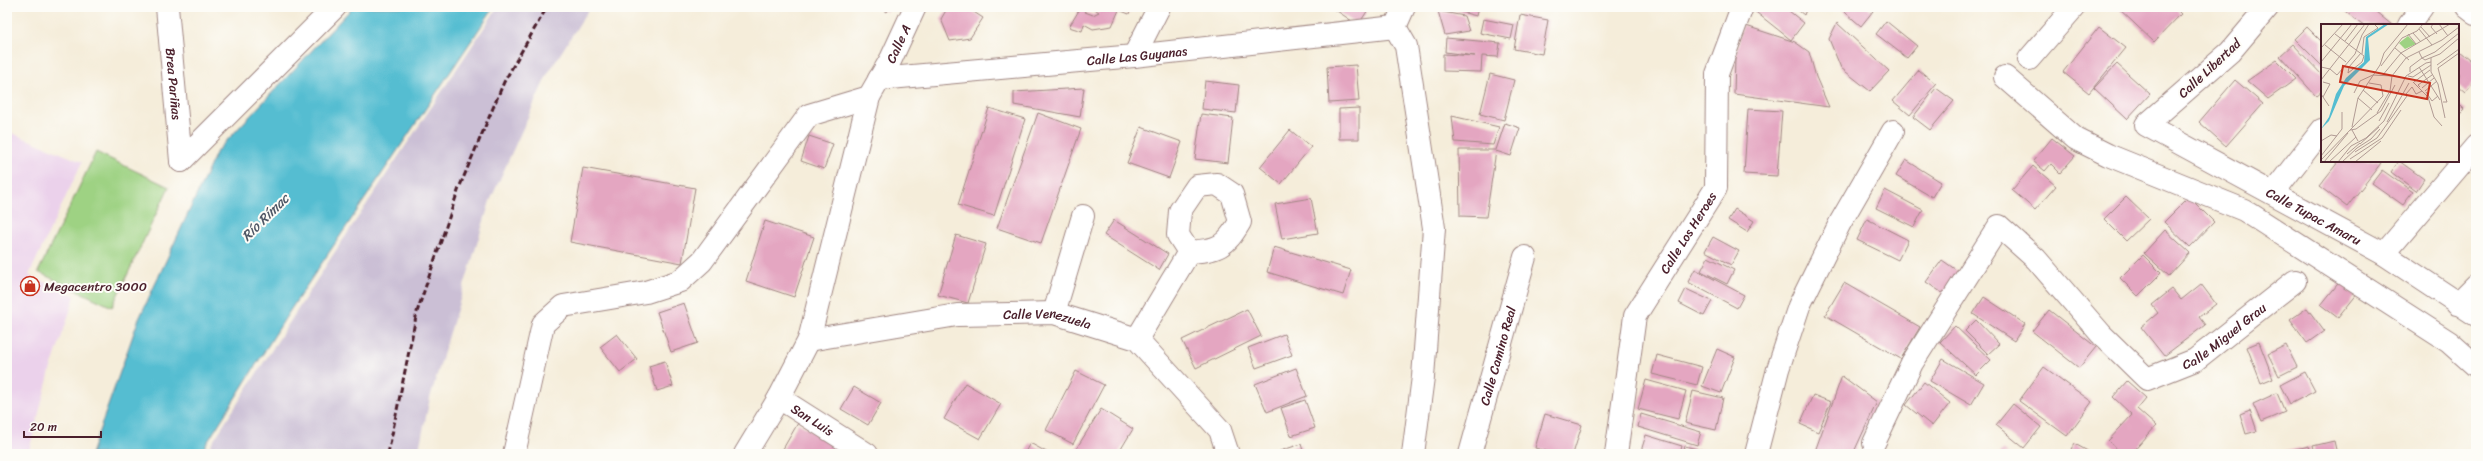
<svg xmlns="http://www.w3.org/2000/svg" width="2483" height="461" viewBox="0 0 2483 461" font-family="Sriracha,sans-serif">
	<rect width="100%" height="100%" fill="#fdfcf7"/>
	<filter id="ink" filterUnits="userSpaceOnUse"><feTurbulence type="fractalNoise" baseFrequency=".025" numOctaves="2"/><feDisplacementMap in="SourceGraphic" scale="8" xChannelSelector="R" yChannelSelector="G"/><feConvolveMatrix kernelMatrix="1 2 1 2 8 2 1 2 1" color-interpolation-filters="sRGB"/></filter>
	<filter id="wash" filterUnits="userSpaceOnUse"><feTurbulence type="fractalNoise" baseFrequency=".012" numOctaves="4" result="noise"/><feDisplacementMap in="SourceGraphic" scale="16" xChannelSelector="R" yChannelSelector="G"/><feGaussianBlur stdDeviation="0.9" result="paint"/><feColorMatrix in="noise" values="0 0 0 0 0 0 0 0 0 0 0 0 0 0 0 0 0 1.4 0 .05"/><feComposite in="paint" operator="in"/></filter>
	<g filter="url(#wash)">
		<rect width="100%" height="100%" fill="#f5edda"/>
		<!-- built -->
		<path fill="#ebd1eb" d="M 7,131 L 82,162 L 29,275 L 75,296 L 50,371 L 28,454 L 7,454 Z"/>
		<!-- industrial -->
		<path fill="#cbbfd5" d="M 498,7 L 590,7 L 547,75 L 490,201 L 430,398 L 418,454 L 205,454 L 329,261 Z"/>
		<!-- green -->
		<path fill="#9ed283" stroke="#747857" d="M 96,152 L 169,187 L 112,307 L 38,272 Z"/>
		<!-- water -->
		<path fill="#54bdd1" stroke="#4f6e7e" d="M 353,7 L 494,7 L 291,309 L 200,454 L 91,454 L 138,321 L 217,151 Z"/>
		<g id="blocks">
			<!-- building -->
			<g fill="#e4a6c1">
				<path d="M 880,7 L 891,7 L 887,12 Z"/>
				<path d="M 948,7 L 966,7 L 983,18 L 970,38 L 950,41 L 941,19 Z"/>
				<path d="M 1081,7 L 1085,12 L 1093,15 L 1099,12 L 1092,7 L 1131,7 L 1129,14 L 1119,10 L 1112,26 L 1093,29 L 1084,24 L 1082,31 L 1069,27 Z"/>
				<path d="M 1331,7 L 1370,7 L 1358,25 Z"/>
				<path d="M 1444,7 L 1478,7 L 1476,16 Z"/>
				<path d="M 1753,7 L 1784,7 L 1804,23 L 1791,40 L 1752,9 Z"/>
				<path d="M 1794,7 L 1807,7 L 1804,15 Z"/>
				<path d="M 1839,7 L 1868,7 L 1873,11 L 1861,26 Z"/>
				<path d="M 2117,7 L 2174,7 L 2181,14 L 2154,42 Z"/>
				<path d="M 2340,7 L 2370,7 L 2392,25 L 2362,25 Z"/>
				<path d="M 1438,11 L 1464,16 L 1469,31 L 1445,35 Z"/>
				<path d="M 1520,15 L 1548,20 L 1542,54 L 1514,49 Z"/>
				<path d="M 1483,19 L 1514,25 L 1511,39 L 1480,33 Z"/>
				<path d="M 1886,21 L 1917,46 L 1907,58 L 1876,34 Z"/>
				<path d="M 1837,23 L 1889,71 L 1870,91 L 1841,68 L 1829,39 Z"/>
				<path d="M 1743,25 L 1795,42 L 1809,52 L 1816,77 L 1829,107 L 1734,94 L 1735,58 Z"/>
				<path d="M 2099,27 L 2126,48 L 2089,93 L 2063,72 Z"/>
				<path d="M 2307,27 L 2322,42 L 2322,66 L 2295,39 Z"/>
				<path d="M 1446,38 L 1500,43 L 1498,57 L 1482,56 L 1481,72 L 1443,71 L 1443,54 L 1475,56 L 1445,52 Z"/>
				<path d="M 2293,44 L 2322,75 L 2322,91 L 2316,96 L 2280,56 Z"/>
				<path d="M 2459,51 L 2476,65 L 2476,80 L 2466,92 L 2458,85 Z"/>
				<path d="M 2277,60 L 2296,79 L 2268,99 L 2247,81 Z"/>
				<path d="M 2117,64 L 2150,94 L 2127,119 L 2094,88 Z"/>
				<path d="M 1356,65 L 1359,101 L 1329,103 L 1327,67 Z"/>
				<path d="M 1919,70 L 1936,84 L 1910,115 L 1893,101 Z"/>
				<path d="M 1490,74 L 1514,80 L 1504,120 L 1480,114 Z"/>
				<path d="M 2235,80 L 2263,104 L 2226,146 L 2199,122 Z"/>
				<path d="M 1205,81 L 1239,85 L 1236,113 L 1202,109 Z"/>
				<path d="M 1084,88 L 1080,117 L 1014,105 L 1014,92 Z"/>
				<path d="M 1936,88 L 1954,101 L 1930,130 L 1913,117 Z"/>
				<path d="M 2458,103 L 2465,110 L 2458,117 Z"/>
				<path d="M 989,108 L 1025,119 L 994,216 L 958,205 Z"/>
				<path d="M 1359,108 L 1359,139 L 1339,139 L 1339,109 Z"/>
				<path d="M 1748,109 L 1782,111 L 1777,176 L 1744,174 Z"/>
				<path d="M 1038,113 L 1081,129 L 1041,243 L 997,228 Z"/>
				<path d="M 1201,114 L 1233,118 L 1228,163 L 1195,159 Z"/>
				<path d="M 1452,116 L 1499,127 L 1493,145 L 1455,142 Z"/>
				<path d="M 1505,123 L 1520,128 L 1511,156 L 1496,151 L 1486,217 L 1460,216 L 1459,150 L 1496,150 Z"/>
				<path d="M 1141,127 L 1182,142 L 1169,178 L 1127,163 Z"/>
				<path d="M 1290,130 L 1311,147 L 1281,184 L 1260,167 Z"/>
				<path d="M 809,136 L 833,144 L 824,169 L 801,161 Z"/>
				<path d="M 2052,138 L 2075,156 L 2060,173 L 2051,164 L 2045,171 L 2033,161 Z"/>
				<path d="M 1906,160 L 1941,182 L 1932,197 L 1896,176 Z"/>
				<path d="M 2339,161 L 2378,161 L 2381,163 L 2347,207 L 2319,186 Z"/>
				<path d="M 2399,161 L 2424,179 L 2416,191 L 2391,172 Z"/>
				<path d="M 2033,166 L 2056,186 L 2035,210 L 2012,190 Z"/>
				<path d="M 583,168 L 695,188 L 682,263 L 570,242 Z"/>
				<path d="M 2382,170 L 2413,192 L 2403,205 L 2372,183 Z"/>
				<path d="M 1885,190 L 1923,210 L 1914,227 L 1876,208 Z"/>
				<path d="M 2126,197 L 2149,219 L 2126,241 L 2104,219 Z"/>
				<path d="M 2189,197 L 2214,222 L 2190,247 L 2164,222 Z"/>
				<path d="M 1311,198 L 1318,233 L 1282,239 L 1275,204 Z"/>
				<path d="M 1735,209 L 1754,221 L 1747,232 L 1728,220 Z"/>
				<path d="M 1867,219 L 1908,240 L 1898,260 L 1857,240 Z"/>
				<path d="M 1114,220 L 1168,254 L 1159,270 L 1104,235 Z"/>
				<path d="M 765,221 L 814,237 L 794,297 L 746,281 Z"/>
				<path d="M 2165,230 L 2190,253 L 2169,276 L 2144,253 Z"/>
				<path d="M 956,235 L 986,244 L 968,303 L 938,295 Z"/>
				<path d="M 1713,237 L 1739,251 L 1731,265 L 1705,251 Z"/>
				<path d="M 1274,247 L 1351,270 L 1343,295 L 1267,272 Z"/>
				<path d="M 2143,255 L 2161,273 L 2138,296 L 2120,278 Z"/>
				<path d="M 1708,257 L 1734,270 L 1727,284 L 1701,271 Z"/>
				<path d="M 1942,260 L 1959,272 L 1944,294 L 1926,282 Z"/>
				<path d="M 1695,269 L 1744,295 L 1737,308 L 1688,282 Z"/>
				<path d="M 2341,280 L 2358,293 L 2338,318 L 2321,305 Z"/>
				<path d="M 1844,283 L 1920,327 L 1901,359 L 1825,315 Z"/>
				<path d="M 2201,284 L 2216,304 L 2199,317 L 2205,325 L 2164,356 L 2141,327 L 2158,313 L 2152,305 L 2172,289 L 2181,300 Z"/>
				<path d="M 1686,289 L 1712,301 L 1704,316 L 1679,303 Z"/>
				<path d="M 1984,297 L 2025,324 L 2014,341 L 1973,314 Z"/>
				<path d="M 684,303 L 698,343 L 671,352 L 657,312 Z"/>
				<path d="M 2307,308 L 2324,331 L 2307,343 L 2290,320 Z"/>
				<path d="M 1247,309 L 1261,336 L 1196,368 L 1182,340 Z"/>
				<path d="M 2049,310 L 2096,347 L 2079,368 L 2032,331 Z"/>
				<path d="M 1976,320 L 1999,344 L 1988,354 L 1965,331 Z"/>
				<path d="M 1955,326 L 1991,360 L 1976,375 L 1940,342 Z"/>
				<path d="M 617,334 L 637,359 L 620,372 L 600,347 Z"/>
				<path d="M 1284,334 L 1292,355 L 1256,368 L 1248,348 Z"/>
				<path d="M 2259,342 L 2273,378 L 2261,383 L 2247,347 Z"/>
				<path d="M 2286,345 L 2297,367 L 2279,376 L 2268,354 Z"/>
				<path d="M 1717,349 L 1735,357 L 1721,393 L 1702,386 Z"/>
				<path d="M 1657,355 L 1702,367 L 1697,385 L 1652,374 Z"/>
				<path d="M 1943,359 L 1984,383 L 1971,405 L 1930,381 Z"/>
				<path d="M 665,361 L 673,386 L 657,391 L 649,366 Z"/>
				<path d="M 2044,367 L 2092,402 L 2067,436 L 2019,401 Z"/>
				<path d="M 1296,368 L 1307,396 L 1267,412 L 1255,384 Z"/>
				<path d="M 1076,371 L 1104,385 L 1073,444 L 1046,430 Z"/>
				<path d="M 2305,372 L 2315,391 L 2290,404 L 2280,385 Z"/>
				<path d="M 1842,376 L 1877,402 L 1853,454 L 1814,454 Z"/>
				<path d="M 1646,380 L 1686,391 L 1678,419 L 1638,409 Z"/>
				<path d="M 2127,381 L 2146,398 L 2137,409 L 2156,426 L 2131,454 L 2122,454 L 2108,441 L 2132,415 L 2113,397 Z"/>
				<path d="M 1924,382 L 1950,403 L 1932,426 L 1906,405 Z"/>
				<path d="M 965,383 L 1001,404 L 980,439 L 944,419 Z"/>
				<path d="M 854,387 L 881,403 L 868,425 L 841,409 Z"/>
				<path d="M 1693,391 L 1723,398 L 1716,430 L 1685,423 Z"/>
				<path d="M 2277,393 L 2285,412 L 2261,422 L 2253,404 Z"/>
				<path d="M 1813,395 L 1831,402 L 1818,432 L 1800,424 Z"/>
				<path d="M 1305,400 L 1315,428 L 1291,436 L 1281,408 Z"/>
				<path d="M 2013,404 L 2041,427 L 2024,448 L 1996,425 Z"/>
				<path d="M 1101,409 L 1133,429 L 1118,454 L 1073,454 Z"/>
				<path d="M 2250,410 L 2257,431 L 2246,434 L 2240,414 Z"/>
				<path d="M 1545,414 L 1582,425 L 1573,454 L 1557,454 L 1535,448 Z"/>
				<path d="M 1641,414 L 1701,432 L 1697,445 L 1638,427 Z"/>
				<path d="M 798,423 L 842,448 L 838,454 L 780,454 Z"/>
				<path d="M 1646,435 L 1682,446 L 1680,454 L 1653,454 L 1641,451 Z"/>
				<path d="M 2334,441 L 2337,454 L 2315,454 L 2313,446 Z"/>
				<path d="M 1030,443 L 1050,454 L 1024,454 Z"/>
				<path d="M 1301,444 L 1304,454 L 1271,454 Z"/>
				<path d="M 2075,444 L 2093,454 L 2069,454 Z"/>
				<path d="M 1685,446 L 1697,449 L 1696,454 L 1683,454 Z"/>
				<path d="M 2309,446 L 2311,454 L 2279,454 L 2279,453 Z"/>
				<path d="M 1700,449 L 1712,452 L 1711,454 L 1698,454 Z"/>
				<path d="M 2003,450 L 2008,454 L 1999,454 Z"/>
			</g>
		</g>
	</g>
	<g filter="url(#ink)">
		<use href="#blocks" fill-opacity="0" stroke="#a08682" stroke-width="1"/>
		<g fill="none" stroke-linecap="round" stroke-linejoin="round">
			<defs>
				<g id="street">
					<path id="s1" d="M 167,7 L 181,161"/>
					<path id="s2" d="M 2268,7 L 2230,52 L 2146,125 L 2384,254 L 2476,315"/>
					<path d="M 2467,7 L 2476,14"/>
					<path d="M 2409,25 L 2422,7"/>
					<path d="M 1395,27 L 1406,46 L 1434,228 L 1423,377 L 1413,454"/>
					<path d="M 1395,27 L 1404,7"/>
					<path d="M 1134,56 L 1159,7"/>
					<path d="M 2029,59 L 2074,7"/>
					<path d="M 2005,77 L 2076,139 L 2108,155 L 2244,210 L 2449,342 L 2476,366"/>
					<path id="s3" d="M 879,79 L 1134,56 L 1395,27"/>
					<path d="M 181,161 L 335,7"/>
					<path d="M 2273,193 L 2322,130"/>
					<path d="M 2384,254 L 2476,146"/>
					<path d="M 2457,304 L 2476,285"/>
					<path d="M 1054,313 L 1083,216"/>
					<path d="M 1137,339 L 1189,252 C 1219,250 1225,247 1240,222 L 1232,194 L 1217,184 L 1197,186 L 1180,211 L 1178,235 L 1189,252"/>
					<path id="s4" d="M 809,340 L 957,315 L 1054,313 L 1137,339 L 1220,430 L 1228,454"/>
					<path id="s5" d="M 779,398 L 867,454"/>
					<path id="s6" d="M 1874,443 L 1912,363 L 1999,226 L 2036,259 L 2101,334 L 2147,379 L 2195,360 L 2295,281"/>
					<path d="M 514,454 L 543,324 L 563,306 L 646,292 L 680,281 L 702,261 L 809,115 L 869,97"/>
					<path id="s7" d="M 745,454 L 779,398 L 809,340 L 869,97 L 891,59 L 915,7"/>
					<path id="s8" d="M 1470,454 L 1525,257"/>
					<path id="s9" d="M 1616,454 L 1635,316 L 1716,188 L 1717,74 L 1742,7"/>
					<path d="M 1756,454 L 1778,369 L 1799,306 L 1840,223 L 1893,131"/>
				</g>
			</defs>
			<!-- street casing -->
			<use href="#street" stroke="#a08682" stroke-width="24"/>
			<!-- street -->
			<use href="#street" stroke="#fff" stroke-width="22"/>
			<!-- rail -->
			<path stroke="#4a1f2b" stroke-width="3" stroke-dasharray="6 3" stroke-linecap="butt" d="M 388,454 L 417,312 L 459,188 L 504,82 L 547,7"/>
		</g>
	</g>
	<!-- icons -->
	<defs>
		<symbol id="shop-ring" viewBox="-11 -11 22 22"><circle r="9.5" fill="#fdfcf7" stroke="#c8321e" stroke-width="1.5"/><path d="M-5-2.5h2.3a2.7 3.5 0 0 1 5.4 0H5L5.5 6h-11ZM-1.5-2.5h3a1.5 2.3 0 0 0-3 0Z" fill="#c8321e"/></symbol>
	</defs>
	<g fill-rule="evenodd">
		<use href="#shop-ring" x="19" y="275" width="22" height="22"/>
	</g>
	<g text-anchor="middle" stroke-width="4" stroke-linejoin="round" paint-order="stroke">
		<!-- street labels -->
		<g font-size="13" fill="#4a1f2b" stroke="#fdfcf7">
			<text dy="5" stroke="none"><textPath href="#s7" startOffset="442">Calle A</textPath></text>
			<text dy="5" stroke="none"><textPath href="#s3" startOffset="259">Calle Las Guyanas</textPath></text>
			<text transform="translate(2209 68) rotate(-43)" y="5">Calle Libertad</text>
			<text dy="5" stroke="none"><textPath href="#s1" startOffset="77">Brea Pariñas</textPath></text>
			<text dy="5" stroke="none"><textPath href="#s2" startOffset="361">Calle Tupac Amaru</textPath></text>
			<text dy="5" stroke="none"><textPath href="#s9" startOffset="238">Calle Los Heroes</textPath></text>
			<text dy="5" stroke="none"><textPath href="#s4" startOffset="241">Calle Venezuela</textPath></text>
			<text dy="5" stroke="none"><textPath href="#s6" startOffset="553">Calle Miguel Grau</textPath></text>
			<text dy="5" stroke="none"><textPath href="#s8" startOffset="102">Calle Camino Real</textPath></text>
			<text dy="5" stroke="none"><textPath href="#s5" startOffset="40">San Luis</textPath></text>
		</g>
		<!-- poi labels -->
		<g font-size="13" fill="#4a1f2b" stroke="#fdfcf7" text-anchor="start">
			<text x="44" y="291">Megacentro 3000</text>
		</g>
		<!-- water labels -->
		<g font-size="14" font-style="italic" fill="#4e5665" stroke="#fdfcf7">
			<text transform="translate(265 217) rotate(-45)" y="5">Río Rímac</text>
		</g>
	</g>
	<!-- overview -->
	<g transform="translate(2321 24)">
		<rect width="138" height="138" fill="#f5edda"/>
		<path d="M 87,12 L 95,20 L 84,25 L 78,19 Z" fill="#9ed283"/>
		<path d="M 64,0 L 68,0 L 47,14 L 49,36 L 23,62 L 8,97 L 0,105 L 8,93 L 15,70 L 25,54 L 43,38 L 45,13 Z" fill="#54bdd1"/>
		<path fill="none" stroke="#b19b94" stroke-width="1" d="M 112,0 L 110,3 L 116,10M 118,0 L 127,12M 100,3 L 109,13M 98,5 L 111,21M 92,9 L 100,18M 14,10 L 43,32 L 41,38 L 27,49M 87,10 L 95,20M 24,17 L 37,0M 4,21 L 25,38M 0,24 L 22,0M 74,24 L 88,36M 41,30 L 43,13 L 57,4 L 53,0M 101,34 L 104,36 L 119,30 L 138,14M 101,34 L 114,28 L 138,9M 110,34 L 110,48 L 117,60 L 124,94M 0,38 L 31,0M 116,41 L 138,25M 60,42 L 81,14 L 96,7 L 102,0M 0,43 L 9,45 L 16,51 L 34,30 L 41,11 L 48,0M 98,43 L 119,76M 89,48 L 89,43 L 101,34 L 98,28M 27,49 L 28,43 L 40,29M 52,51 L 71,52M 61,52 L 80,29 L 129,0M 71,52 L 85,34 L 121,16 L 138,3M 87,52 L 92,53 L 110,41M 0,56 L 44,0M 92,58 L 107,73 L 113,93 L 121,102M 93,58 L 109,46M 99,63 L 97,61 L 111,51M 101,64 L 113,54M 42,66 L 57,79M 104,67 L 116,57M 105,68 L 111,77 L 117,72M 33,69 L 39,57 L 52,51M 0,70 L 8,82M 85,70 L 91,63 L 95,70 L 101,67M 2,73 L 9,60 L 2,58M 37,74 L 51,86M 122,78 L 126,78 L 125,75 L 117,44 L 138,29M 56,89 L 69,67 L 71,52M 58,97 L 68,79M 66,98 L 88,59M 31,103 L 37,74 L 59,41 L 63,29 L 87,0M 29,106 L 35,105 L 60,87 L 74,61M 31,106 L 37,117M 0,117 L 10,111 L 16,112M 39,120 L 58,103M 34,128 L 56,114 L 86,72M 26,130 L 39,119M 0,132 L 21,105 L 21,88M 29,135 L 61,114 L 80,86M 0,136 L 62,72 L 60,61 L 48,59M 3,138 L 27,109M 8,138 L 35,113M 17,138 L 30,122 L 45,114 L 63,97 L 85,52 L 105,39 L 110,38M 21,138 L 36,124 L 50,115 L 59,105M 34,138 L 60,117"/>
		<path fill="#c8321e" fill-opacity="0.15" stroke="#c8321e" stroke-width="2" d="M 22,42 L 109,59 L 106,75 L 19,58 Z"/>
		<rect width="138" height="138" fill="none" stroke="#4a1f2b" stroke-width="2"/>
	</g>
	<!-- margin -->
	<rect width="2483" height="461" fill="none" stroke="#fdfcf7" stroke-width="24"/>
	<!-- scale -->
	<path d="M24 431v6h77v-6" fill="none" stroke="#4a1f2b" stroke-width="2"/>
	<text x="30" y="431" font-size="12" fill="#4a1f2b" stroke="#fdfcf7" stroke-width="3" paint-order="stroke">20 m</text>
</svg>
